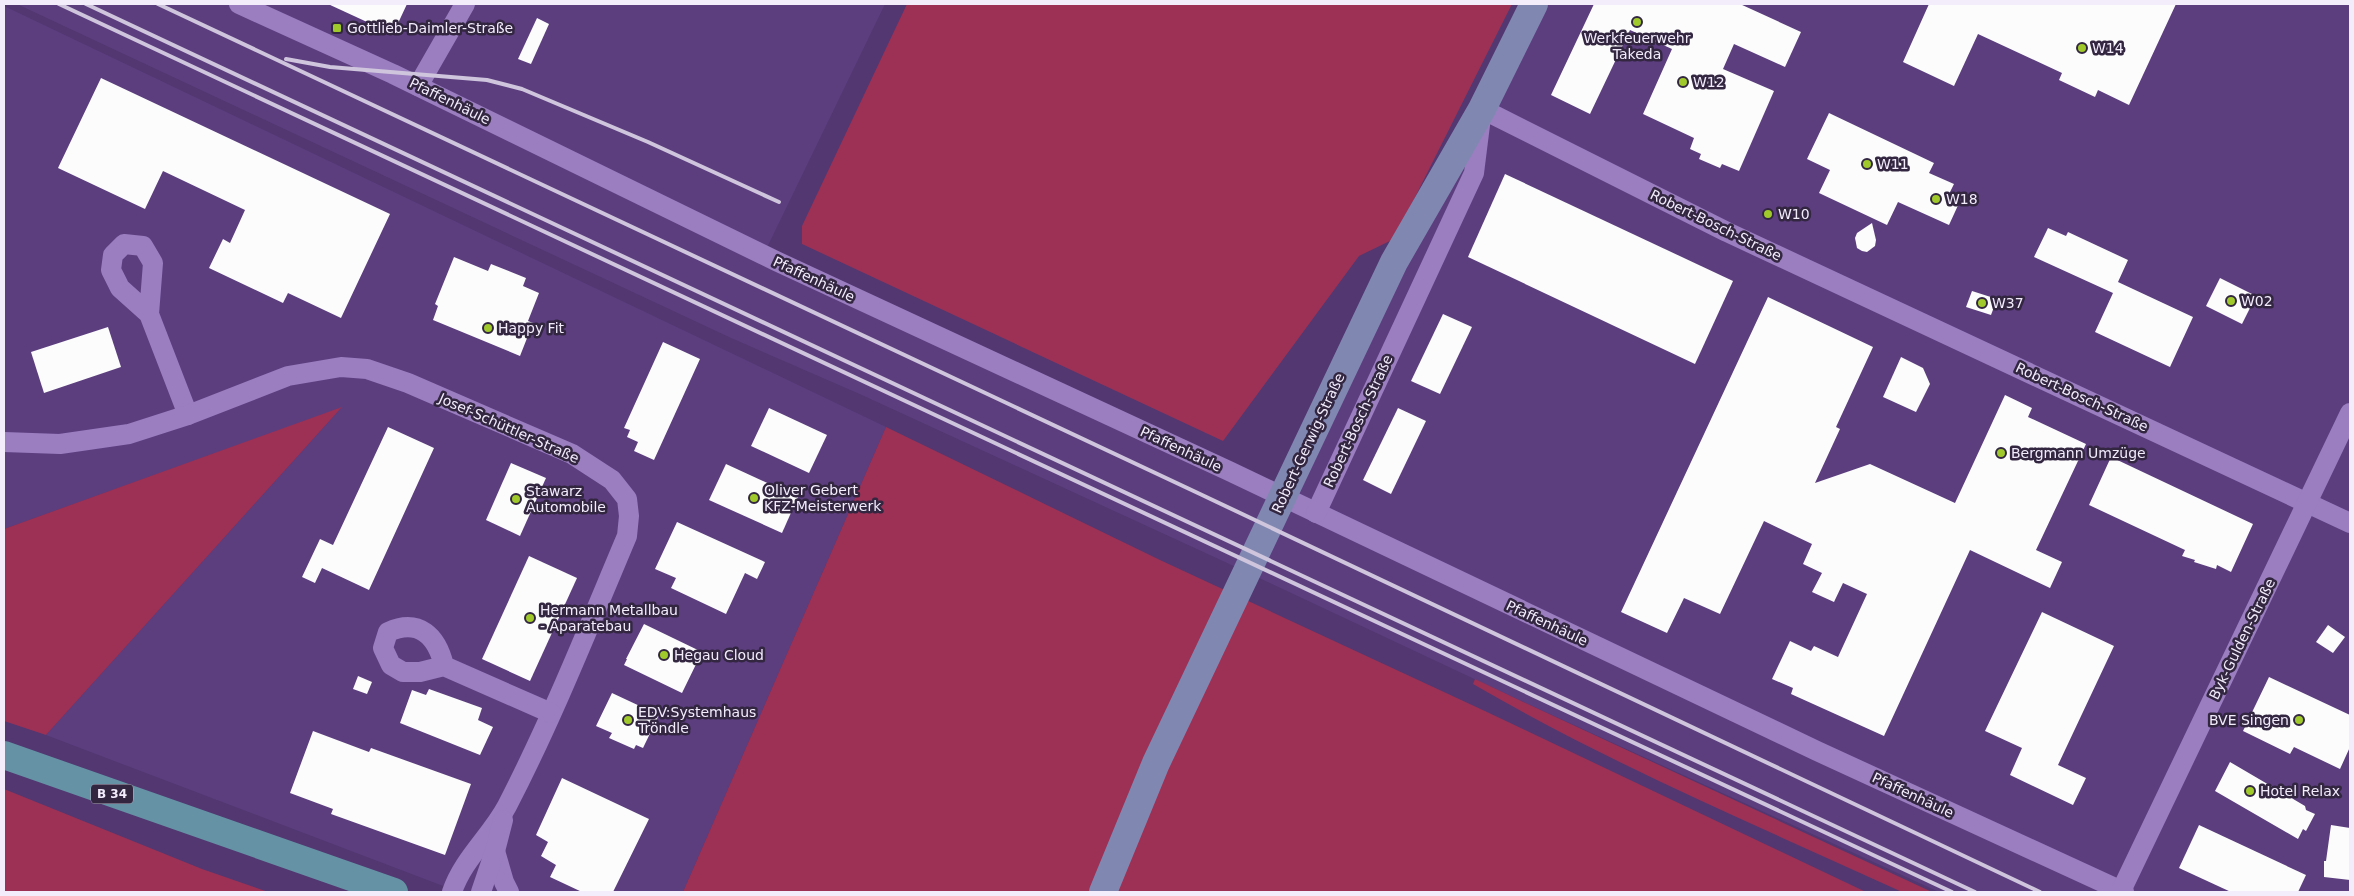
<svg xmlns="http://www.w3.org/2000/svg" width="2354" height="896" viewBox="0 0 2354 896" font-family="'DejaVu Sans',sans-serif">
	<rect width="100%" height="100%" fill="#523771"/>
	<!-- built -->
	<g fill="#5c3e7f">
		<path d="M 17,4 L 885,4 L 759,264 L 1291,501 L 1532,4 L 2350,4 L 2350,892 L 1939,892 L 1517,699 L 1223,561 L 862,395 L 729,337 Z"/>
		<path d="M 4,6 L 886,427 L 683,892 L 459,892 L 46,735 L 341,408 L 4,529 Z"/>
	</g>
	<!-- green -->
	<g fill="#9c3155">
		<path d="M 907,4 L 1512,4 L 1394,239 L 1359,256 L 1223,441 L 802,244 L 802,226 Z"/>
		<path d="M 342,407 L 46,735 L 4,721 L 4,529 Z"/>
		<path d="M 886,427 L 1160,560 L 1487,712 L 1866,892 L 683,892 Z"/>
		<path d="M 1475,679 L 1517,699 L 1932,892 L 1902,892 C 1758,826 1610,764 1473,684 Z"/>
		<path d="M 4,789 L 202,869 L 268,892 L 4,892 Z"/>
	</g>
	<!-- building -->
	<g fill="#fcfcfc">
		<path d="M 328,4 L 407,4 L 393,34 Z"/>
		<path d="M 1594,4 L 1740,4 L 1801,32 L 1785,67 L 1734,44 L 1723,69 L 1774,91 L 1739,171 L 1722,164 L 1720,168 L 1699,159 L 1701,154 L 1690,149 L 1694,138 L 1643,114 L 1672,49 L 1630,30 L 1590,114 L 1551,95 Z"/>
		<path d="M 1929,4 L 2176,4 L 2129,105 L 2098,90 L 2095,97 L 2059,80 L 2062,73 L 1978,34 L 1954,86 L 1903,62 Z"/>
		<path d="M 537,18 L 549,24 L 531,64 L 518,59 Z"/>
		<path d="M 101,78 L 390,214 L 341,318 L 288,293 L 283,303 L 209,268 L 223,239 L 230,243 L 245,210 L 163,171 L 145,209 L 58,168 Z"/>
		<path d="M 1829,113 L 1934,163 L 1929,173 L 1954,184 L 1948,196 L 1960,201 L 1949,225 L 1898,202 L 1887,225 L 1819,193 L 1830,170 L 1807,159 Z"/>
		<path d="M 1505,174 L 1733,281 L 1695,364 L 1468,257 Z"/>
		<path d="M 1872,223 L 1876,240 L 1875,246 L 1867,252 L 1862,251 L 1857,248 L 1855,238 L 1857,233 Z"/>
		<path d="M 2048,228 L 2066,236 L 2068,232 L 2128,260 L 2118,282 L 2193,317 L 2170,367 L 2095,332 L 2113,293 L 2034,257 Z"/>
		<path d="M 454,257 L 488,271 L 491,264 L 526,278 L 523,286 L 539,293 L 528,321 L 533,323 L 520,356 L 433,320 L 438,306 L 435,304 Z"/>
		<path d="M 2220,278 L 2256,296 L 2242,324 L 2206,306 Z"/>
		<path d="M 1972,291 L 1997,299 L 1991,315 L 1966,307 Z"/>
		<path d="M 1768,297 L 1873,347 L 1836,427 L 1840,429 L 1815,483 L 1870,464 L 1955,503 L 2005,395 L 2032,408 L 2028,417 L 2086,444 L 2036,550 L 2062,562 L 2050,588 L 1970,550 L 1884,736 L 1791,694 L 1793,688 L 1772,679 L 1790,641 L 1811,651 L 1814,646 L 1838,657 L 1867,594 L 1843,583 L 1834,602 L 1812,592 L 1822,573 L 1803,564 L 1812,544 L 1764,521 L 1720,614 L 1684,598 L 1667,633 L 1621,612 Z"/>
		<path d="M 1443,314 L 1472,327 L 1440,394 L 1411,381 Z"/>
		<path d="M 108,327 L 121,367 L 44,393 L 31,352 Z"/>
		<path d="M 663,342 L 700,359 L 654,460 L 634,451 L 638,442 L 627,437 L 630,430 L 624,428 Z"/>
		<path d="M 1901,357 L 1923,368 L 1930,384 L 1916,412 L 1883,397 Z"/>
		<path d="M 769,408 L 827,435 L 809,473 L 751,446 Z"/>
		<path d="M 1398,408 L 1426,421 L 1391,494 L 1363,480 Z"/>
		<path d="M 388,427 L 434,448 L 369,590 L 322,568 L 315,583 L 302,577 L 320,539 L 333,545 Z"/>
		<path d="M 2111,457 L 2253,524 L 2231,572 L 2217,565 L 2216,569 L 2194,562 L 2195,560 L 2182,556 L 2185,550 L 2089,505 Z"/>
		<path d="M 511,463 L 546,478 L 520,536 L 486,520 Z"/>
		<path d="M 726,464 L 798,497 L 782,533 L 709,500 Z"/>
		<path d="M 677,522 L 765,562 L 757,579 L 745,573 L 726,614 L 671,588 L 676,578 L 655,569 Z"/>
		<path d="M 529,556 L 577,578 L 530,681 L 482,659 Z"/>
		<path d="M 2042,612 L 2114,646 L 2058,765 L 2086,778 L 2073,805 L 2010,775 L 2022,748 L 1985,731 Z"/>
		<path d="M 644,624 L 702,652 L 682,693 L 624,665 L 627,659 L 626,659 Z"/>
		<path d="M 2328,625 L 2345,637 L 2333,653 L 2316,642 Z"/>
		<path d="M 358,676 L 372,682 L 367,694 L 353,689 Z"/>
		<path d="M 2269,677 L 2350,715 L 2350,747 L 2340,769 L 2294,747 L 2290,754 L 2243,731 Z"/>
		<path d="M 429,689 L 482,708 L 478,720 L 493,727 L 480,755 L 400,723 L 412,690 L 426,695 Z"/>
		<path d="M 612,693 L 659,715 L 643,748 L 636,745 L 634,749 L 609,738 L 612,733 L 596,726 Z"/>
		<path d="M 313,731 L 369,752 L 371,748 L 471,784 L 445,855 L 331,814 L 333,809 L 290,793 Z"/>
		<path d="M 2230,762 L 2305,806 L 2306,810 L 2315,814 L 2306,831 L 2303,829 L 2298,839 L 2215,791 Z"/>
		<path d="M 562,778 L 649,819 L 613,892 L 582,892 L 550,877 L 556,865 L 541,856 L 548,842 L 536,835 Z"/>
		<path d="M 2199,825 L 2306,875 L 2298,892 L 2231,892 L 2179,868 Z"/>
		<path d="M 2331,825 L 2350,828 L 2350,880 L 2324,877 L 2324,861 L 2326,861 Z"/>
	</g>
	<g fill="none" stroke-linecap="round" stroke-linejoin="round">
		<!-- street -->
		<g stroke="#9a7ebf" stroke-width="20">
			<path d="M 239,4 L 393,74 L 776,261 L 1229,471 L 1817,751 L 2124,892"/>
			<path d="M 418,86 L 465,4"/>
			<path d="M 149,314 L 153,263 L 143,246 L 124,244 L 113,255 L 111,270 L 120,288 L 149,314 L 188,415"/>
			<path d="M 4,442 L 60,444 L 129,434 L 188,415 L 288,376 L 341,367 L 367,369 L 408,383 L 572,454 L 612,480 L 627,499 L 629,516 L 627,536 C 589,626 552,719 507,806 C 491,836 463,859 452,892"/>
			<path d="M 1316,513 L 1474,173 L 1482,109 L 1727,232 L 2350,523"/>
			<path d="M 444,666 C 437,636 419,618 388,632 L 383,648 L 391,665 L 403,672 L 420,672 L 444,666 L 551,713"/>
			<path d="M 495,851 L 504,882 L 509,892"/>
			<path d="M 2121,891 L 2350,413"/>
			<path d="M 481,892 L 495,851 L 503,820"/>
		</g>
		<!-- secondary -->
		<path stroke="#8088b2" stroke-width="28" d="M 1103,892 L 1156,763 L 1394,262 L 1482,109 L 1534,4"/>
		<!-- primary -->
		<path stroke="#6593a5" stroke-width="28" d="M 4,755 L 394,892"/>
		<!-- rail -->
		<g stroke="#cfc5dd" stroke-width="4">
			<path d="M 59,4 L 1952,892"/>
			<path d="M 86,4 L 1975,892"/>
			<path d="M 158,4 L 1200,494 L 2040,892"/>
			<path d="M 286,59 L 330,67 L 487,80 L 522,89 L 648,142 L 779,202"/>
		</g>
	</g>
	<!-- markers -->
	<g fill="#a0c92b" stroke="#322641" stroke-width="2">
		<circle cx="1637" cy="22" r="5"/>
		<rect x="332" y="23" width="10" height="10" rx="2.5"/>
		<circle cx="2082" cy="48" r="5"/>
		<circle cx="1683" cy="82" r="5"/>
		<circle cx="1867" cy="164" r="5"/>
		<circle cx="1936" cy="199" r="5"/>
		<circle cx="1768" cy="214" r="5"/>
		<circle cx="2231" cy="301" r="5"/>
		<circle cx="1982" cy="303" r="5"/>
		<circle cx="488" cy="328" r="5"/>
		<circle cx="2001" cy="453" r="5"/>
		<circle cx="754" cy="498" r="5"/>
		<circle cx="516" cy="499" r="5"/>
		<circle cx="530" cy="618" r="5"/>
		<circle cx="664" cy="655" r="5"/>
		<circle cx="628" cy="720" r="5"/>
		<circle cx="2299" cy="720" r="5"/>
		<circle cx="2250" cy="791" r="5"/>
	</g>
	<g text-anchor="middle" stroke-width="5" stroke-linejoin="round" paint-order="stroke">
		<!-- shield labels -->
		<rect fill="#322641" stroke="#b8b1c3" stroke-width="1" x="91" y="784.5" width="42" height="19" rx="4"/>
		<g font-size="12" font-weight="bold" fill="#f2ecfb">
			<text x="112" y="798">B 34</text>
		</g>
		<!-- poi labels -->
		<g font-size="14" fill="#f2ecfb" stroke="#322641" text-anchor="start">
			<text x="347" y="33">Gottlieb-Daimler-Straße</text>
			<text x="1637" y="43" text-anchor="middle">Werkfeuerwehr<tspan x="1637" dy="16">Takeda</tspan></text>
			<text x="2092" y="53">W14</text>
			<text x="1693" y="87">W12</text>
			<text x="1877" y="169">W11</text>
			<text x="1946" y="204">W18</text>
			<text x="1778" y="219">W10</text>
			<text x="2241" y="306">W02</text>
			<text x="1992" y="308">W37</text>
			<text x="498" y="333">Happy Fit</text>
			<text x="2011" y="458">Bergmann Umzüge</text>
			<text x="764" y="495">Oliver Gebert<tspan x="764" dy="16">KFZ-Meisterwerk</tspan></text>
			<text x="526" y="496">Stawarz<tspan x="526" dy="16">Automobile</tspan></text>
			<text x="540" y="615">Hermann Metallbau<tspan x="540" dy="16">- Aparatebau</tspan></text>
			<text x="674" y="660">Hegau Cloud</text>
			<text x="638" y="717">EDV:Systemhaus<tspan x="638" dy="16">Tröndle</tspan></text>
			<text x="2289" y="725" text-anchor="end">BVE Singen</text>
			<text x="2260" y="796">Hotel Relax</text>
		</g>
		<!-- street labels -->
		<g font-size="14" fill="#f2ecfb" stroke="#322641">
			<text transform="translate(450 101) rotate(26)" y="5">Pfaffenhäule</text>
			<text transform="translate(1716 225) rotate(26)" y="5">Robert-Bosch-Straße</text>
			<text transform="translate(814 279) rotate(25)" y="5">Pfaffenhäule</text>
			<text transform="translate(2082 397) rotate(25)" y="5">Robert-Bosch-Straße</text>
			<text transform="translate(1358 421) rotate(-65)" y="5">Robert-Bosch-Straße</text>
			<text transform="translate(509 428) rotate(24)" y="5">Josef-Schüttler-Straße</text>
			<text transform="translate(1308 443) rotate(-65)" y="5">Robert-Gerwig-Straße</text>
			<text transform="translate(1181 449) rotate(25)" y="5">Pfaffenhäule</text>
			<text transform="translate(1547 623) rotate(25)" y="5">Pfaffenhäule</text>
			<text transform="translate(2242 639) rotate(-64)" y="5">Byk-Gulden-Straße</text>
			<text transform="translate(1913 795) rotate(25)" y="5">Pfaffenhäule</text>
		</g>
	</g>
	<!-- border -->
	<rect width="2354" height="896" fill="none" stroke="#f2ecfb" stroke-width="10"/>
</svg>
